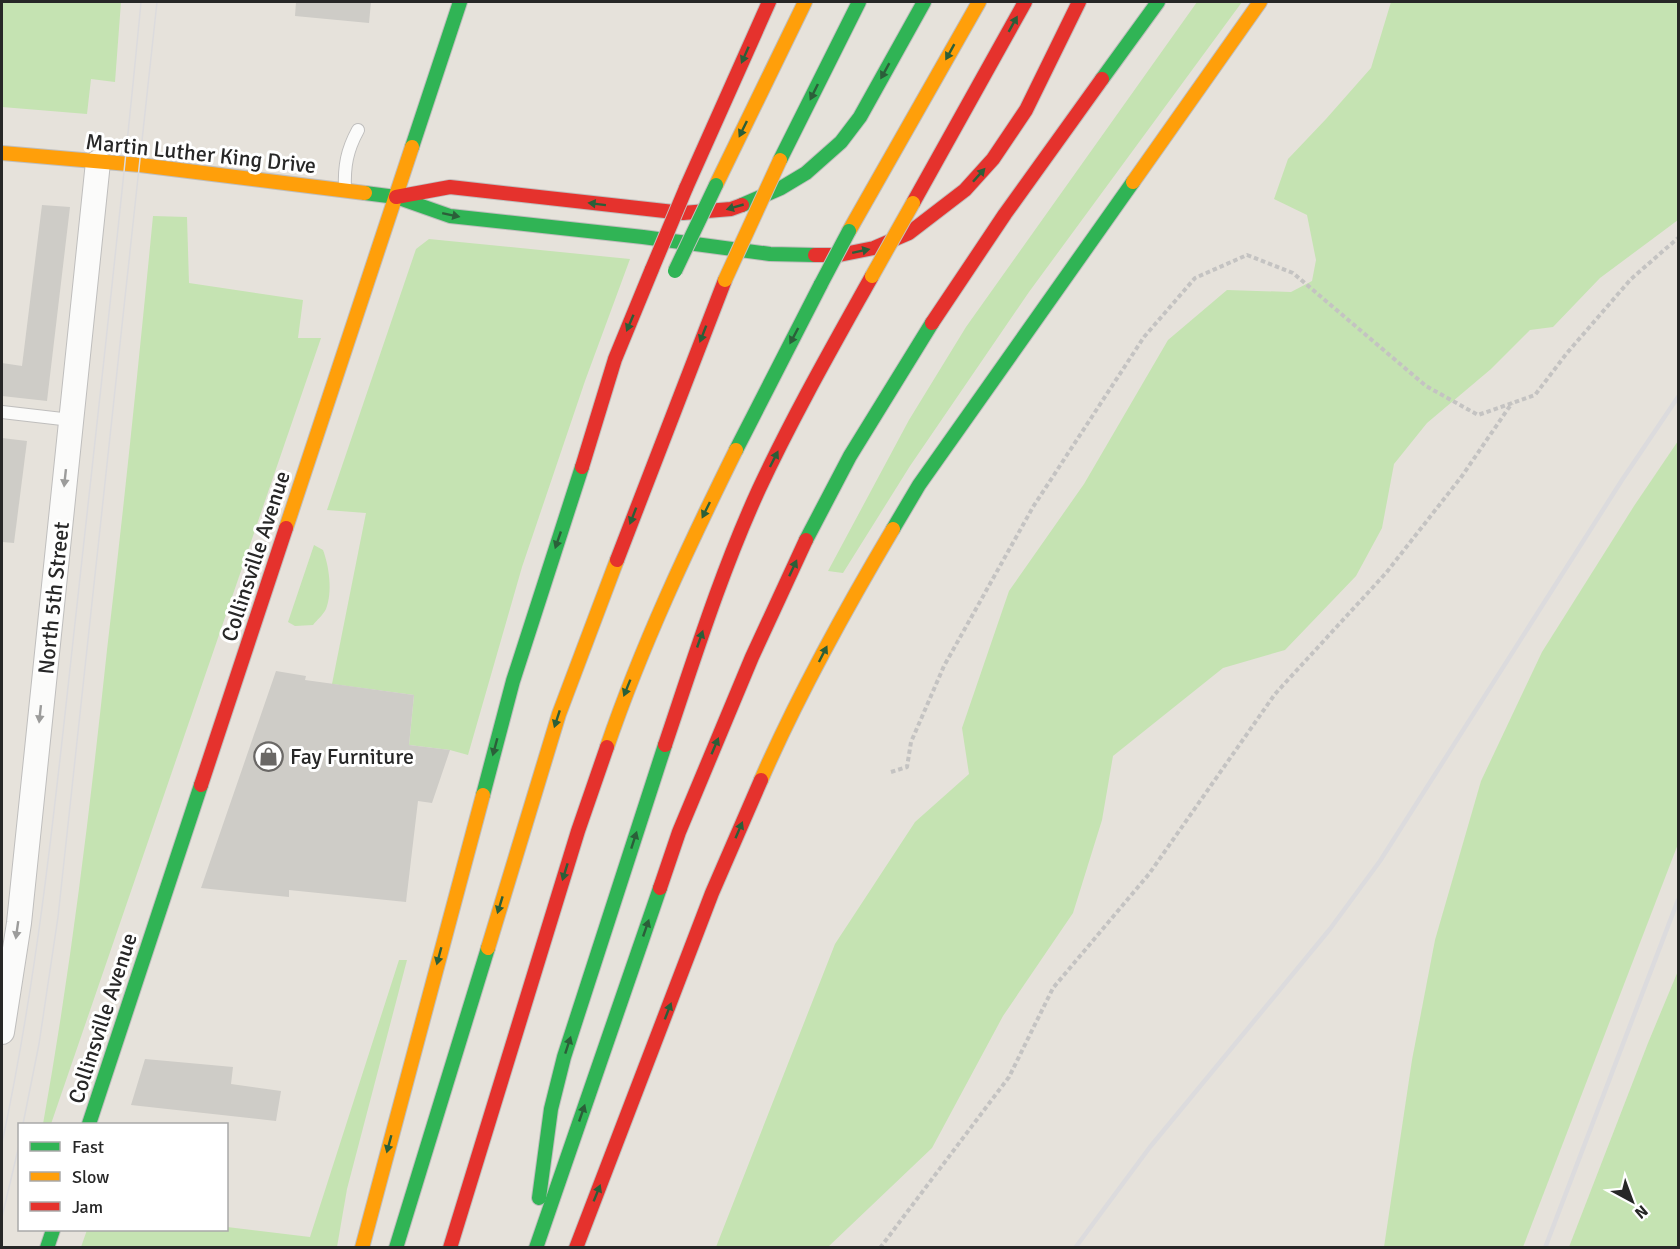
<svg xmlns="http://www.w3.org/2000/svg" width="1680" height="1249" viewBox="0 0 1680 1249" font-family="Signika,sans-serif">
	<rect width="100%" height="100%" fill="#e6e2db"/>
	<!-- green -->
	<g fill="#c5e3b2">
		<path d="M 2,2 L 121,2 L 115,82 L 91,79 L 87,114 L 2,107 Z"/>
		<path d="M 1197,2 L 1242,2 L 1029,292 L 910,466 L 843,573 L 828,571 L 909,420 L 966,327 Z"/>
		<path d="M 1391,2 L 1678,2 L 1678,220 L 1600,278 L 1553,327 L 1530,330 L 1491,369 L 1427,423 L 1394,464 L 1382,528 L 1356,576 L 1285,650 L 1223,668 L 1113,756 L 1102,820 L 1073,913 L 1003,1016 L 932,1148 L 828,1247 L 716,1247 L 835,944 L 915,822 L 969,774 L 962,728 L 1009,591 L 1084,484 L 1168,340 L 1227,290 L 1291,292 L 1312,281 L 1316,260 L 1307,215 L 1274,199 L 1288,159 L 1326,119 L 1371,68 Z"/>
		<path d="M 153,216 L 187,217 L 189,283 L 303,300 L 298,338 L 321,338 L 51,1124 L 43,1124 C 71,968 90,809 107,650 C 124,506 139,361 153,216 Z"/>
		<path d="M 429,239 L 630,259 L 585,381 L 522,567 L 468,755 L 450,750 L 409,745 L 414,695 L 332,684 L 366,513 L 327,510 L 416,249 Z"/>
		<path d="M 1678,441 L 1678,844 L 1523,1247 L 1384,1247 L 1412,1060 L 1435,940 L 1481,781 L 1542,652 L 1634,506 Z"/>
		<path d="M 314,545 L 323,550 C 329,566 333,592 326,609 C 323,615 317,620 313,625 L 295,626 L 288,622 Z"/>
		<path d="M 399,960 L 407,960 L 347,1189 L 337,1247 L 81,1247 L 87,1230 L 226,1230 L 227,1227 L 310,1237 Z"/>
		<path d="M 1678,971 L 1678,1247 L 1569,1247 L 1648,1043 Z"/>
	</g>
	<!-- building -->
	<g fill="#ceccc7">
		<path d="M 296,2 L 371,2 L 369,23 L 295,16 Z"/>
		<path d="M 42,205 L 70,207 L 47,401 L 2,396 L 2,363 L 22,366 Z"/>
		<path d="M 2,438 L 27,441 L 14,543 L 2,542 Z"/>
		<path d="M 276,671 L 306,676 L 305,680 L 414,695 L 409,745 L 450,750 L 432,803 L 418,801 L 406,902 L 289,890 L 289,897 L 201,888 Z"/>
		<path d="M 145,1059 L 233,1067 L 231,1084 L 281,1091 L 276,1121 L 131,1105 Z"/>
	</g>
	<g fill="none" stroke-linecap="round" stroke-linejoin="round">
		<defs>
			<g id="lane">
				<path d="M 345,189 C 344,166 347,150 358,130"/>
				<path d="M 2,412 L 71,420"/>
			</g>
			<path id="street" d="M 2,1032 L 19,923 L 98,162"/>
			<g id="fast">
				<path d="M 1102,79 L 1158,2"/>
				<path d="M 412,147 L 460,2"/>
				<path d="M 780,160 L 859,2"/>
				<path d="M 365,193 L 396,197 L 450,216 L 643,237 L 770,254 L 815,255"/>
				<path d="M 742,205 L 781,188 L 806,173 L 841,142 L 860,117 L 924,2"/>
				<path d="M 736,450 L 821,284"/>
				<path d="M 893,529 L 919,485 L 1133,182"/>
				<path d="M 806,540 L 850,456 L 932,323"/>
				<path d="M 483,795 L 513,681 L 582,467"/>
				<path d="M 89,1124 L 201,785"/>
				<path d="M 539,1198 L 551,1109 L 564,1057 L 665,745"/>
				<path d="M 47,1248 L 53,1230"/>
				<path d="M 396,1248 L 488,948"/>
				<path d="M 536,1248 L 660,888"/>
			</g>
			<g id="slow">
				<path d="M 2,153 L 140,165 L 365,193"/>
				<path d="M 1133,182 L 1260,2"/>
				<path d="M 716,185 L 805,2"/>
				<path d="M 849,231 L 979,2"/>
				<path d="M 286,528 L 412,147"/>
				<path d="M 607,747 C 642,645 688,547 736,450"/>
				<path d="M 761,780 C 799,693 845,610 893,529"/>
				<path d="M 488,948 L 559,714 L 617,560"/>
				<path d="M 362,1248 L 483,795"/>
			</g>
			<g id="jam">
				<path d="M 686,188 L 769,2"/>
				<path d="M 396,197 L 450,187 L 683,213 L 731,209 L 742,205"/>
				<path d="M 913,203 L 1025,2"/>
				<path d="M 815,255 L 839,255 L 874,248 L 909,233 L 965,190 L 993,159 L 1026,110 L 1079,2"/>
				<path d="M 932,323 L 1005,214 L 1102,79"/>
				<path d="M 582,467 L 615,359 L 652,269"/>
				<path d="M 617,560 L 725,280"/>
				<path d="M 665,745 C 694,659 721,572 759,489 C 793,416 833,346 872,276"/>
				<path d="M 201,785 L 286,528"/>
				<path d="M 660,888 L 679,832 L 752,657 L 806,540"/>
				<path d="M 450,1248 L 578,831 L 607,747"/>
				<path d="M 576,1248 L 712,893 L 761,780"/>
			</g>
		</defs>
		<!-- lane casing -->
		<use href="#lane" stroke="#bfbebd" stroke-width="14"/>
		<!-- street casing -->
		<use href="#street" stroke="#bfbebd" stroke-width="26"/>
		<!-- fast casing -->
		<use href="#fast" stroke="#bfbebd" stroke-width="16"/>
		<!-- slow casing -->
		<use href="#slow" stroke="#bfbebd" stroke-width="16"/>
		<!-- jam casing -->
		<use href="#jam" stroke="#bfbebd" stroke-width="16"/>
		<!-- path -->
		<g stroke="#c4c3c2" stroke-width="4" stroke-dasharray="4.5 3" stroke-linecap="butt">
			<path d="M 891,772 L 907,767 L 911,742 L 944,666 L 1033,507 L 1144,337 L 1195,278 L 1247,255 L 1293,273 L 1426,386 L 1478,415 L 1535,395 L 1567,353 L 1631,279 L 1678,238"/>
			<path d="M 880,1248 L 1009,1077 L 1053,988 L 1149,874 L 1275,694 L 1386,573 L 1462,476 L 1512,403"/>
		</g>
		<!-- lane -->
		<use href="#lane" stroke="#fbfbfa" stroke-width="12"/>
		<!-- street -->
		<use href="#street" stroke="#fbfbfa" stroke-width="24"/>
		<!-- fast -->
		<use href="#fast" stroke="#30b455" stroke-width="14"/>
		<!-- slow -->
		<use href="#slow" stroke="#ff9f0a" stroke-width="14"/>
		<!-- jam -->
		<use href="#jam" stroke="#e5322d" stroke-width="14"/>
		<!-- tram -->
		<g stroke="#dcdbdd" stroke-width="1.5">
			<path d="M 23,1124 L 39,1044 L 58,917 L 157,2"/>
			<path d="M 2,1143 C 40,966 57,785 77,605 C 99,404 122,203 141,2"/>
			<path d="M 2,1217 L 20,1141"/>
		</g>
		<!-- rail -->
		<g stroke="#dcdbdd" stroke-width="4.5">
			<path d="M 1075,1248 L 1150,1147 L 1330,929 L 1380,861 L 1622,480 L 1678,397"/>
			<path d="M 1545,1248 L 1678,900"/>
		</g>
		<defs>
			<g id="fast-bridge">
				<path d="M 675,271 L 716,185"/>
				<path d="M 821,284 L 849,231"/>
			</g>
			<g id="slow-bridge">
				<path d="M 872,276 L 913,203"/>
				<path d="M 725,280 L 780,160"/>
			</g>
			<path id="jam-bridge" d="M 652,269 L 686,188"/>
		</defs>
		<!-- fast-bridge casing -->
		<use href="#fast-bridge" stroke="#c3c1bf" stroke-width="16" stroke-linecap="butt"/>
		<!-- slow-bridge casing -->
		<use href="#slow-bridge" stroke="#c3c1bf" stroke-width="16" stroke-linecap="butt"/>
		<!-- jam-bridge casing -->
		<use href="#jam-bridge" stroke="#c3c1bf" stroke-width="16" stroke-linecap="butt"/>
		<!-- fast-bridge -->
		<use href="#fast-bridge" stroke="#30b455" stroke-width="14"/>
		<!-- slow-bridge -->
		<use href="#slow-bridge" stroke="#ff9f0a" stroke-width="14"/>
		<!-- jam-bridge -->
		<use href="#jam-bridge" stroke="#e5322d" stroke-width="14"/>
	</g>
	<!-- one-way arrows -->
	<defs><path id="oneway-solid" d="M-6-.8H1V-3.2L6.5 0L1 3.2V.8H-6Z" transform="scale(1.5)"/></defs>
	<g fill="#2b5f39">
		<use href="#oneway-solid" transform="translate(1013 24) rotate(-61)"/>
		<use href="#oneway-solid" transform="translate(950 52) rotate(119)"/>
		<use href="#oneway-solid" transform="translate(745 55) rotate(114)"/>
		<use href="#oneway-solid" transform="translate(885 71) rotate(119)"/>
		<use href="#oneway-solid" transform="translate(814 92) rotate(116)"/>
		<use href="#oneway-solid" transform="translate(743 129) rotate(116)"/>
		<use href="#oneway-solid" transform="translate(979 175) rotate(-48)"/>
		<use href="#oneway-solid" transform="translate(597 204) rotate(-173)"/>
		<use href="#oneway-solid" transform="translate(735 207) rotate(164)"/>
		<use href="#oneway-solid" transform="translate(451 215) rotate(12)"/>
		<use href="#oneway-solid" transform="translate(861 251) rotate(-12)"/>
		<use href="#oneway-solid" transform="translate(630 323) rotate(113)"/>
		<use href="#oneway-solid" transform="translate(703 334) rotate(111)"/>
		<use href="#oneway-solid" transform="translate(794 336) rotate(118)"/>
		<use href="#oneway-solid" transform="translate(774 459) rotate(-63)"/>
		<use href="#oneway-solid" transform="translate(706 510) rotate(116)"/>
		<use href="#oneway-solid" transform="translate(633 516) rotate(111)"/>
		<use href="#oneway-solid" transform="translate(558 540) rotate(109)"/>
		<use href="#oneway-solid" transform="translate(793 568) rotate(-65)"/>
		<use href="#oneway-solid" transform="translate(700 639) rotate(-71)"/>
		<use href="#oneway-solid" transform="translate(823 654) rotate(-63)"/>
		<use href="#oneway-solid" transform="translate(627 688) rotate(112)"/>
		<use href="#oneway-solid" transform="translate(557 719) rotate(108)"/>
		<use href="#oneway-solid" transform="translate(715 746) rotate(-67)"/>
		<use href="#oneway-solid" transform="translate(495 747) rotate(105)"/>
		<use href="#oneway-solid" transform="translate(739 830) rotate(-67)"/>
		<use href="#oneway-solid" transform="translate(634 840) rotate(-72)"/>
		<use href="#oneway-solid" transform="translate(565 872) rotate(107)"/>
		<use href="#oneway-solid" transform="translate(500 905) rotate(107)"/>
		<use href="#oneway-solid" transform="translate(646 928) rotate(-71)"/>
		<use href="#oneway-solid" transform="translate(439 956) rotate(105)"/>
		<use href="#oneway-solid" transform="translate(668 1011) rotate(-69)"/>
		<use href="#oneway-solid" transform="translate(568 1045) rotate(-72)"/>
		<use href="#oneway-solid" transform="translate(582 1113) rotate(-71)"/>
		<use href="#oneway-solid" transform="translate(389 1144) rotate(105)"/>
		<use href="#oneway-solid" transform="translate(597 1193) rotate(-68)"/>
	</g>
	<g fill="#9c9c9b">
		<use href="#oneway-solid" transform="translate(65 478) rotate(96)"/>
		<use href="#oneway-solid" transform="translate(40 714) rotate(96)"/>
		<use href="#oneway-solid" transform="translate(17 930) rotate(98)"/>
	</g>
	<!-- icons -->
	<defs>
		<symbol id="shop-ring" viewBox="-11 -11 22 22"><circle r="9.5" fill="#fff" stroke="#6a6866" stroke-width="1.5"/><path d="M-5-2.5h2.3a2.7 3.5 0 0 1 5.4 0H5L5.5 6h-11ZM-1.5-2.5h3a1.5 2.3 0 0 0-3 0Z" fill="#6a6866"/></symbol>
	</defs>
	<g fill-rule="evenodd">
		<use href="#shop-ring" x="252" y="740" width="33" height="33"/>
	</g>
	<g text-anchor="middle" stroke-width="6" stroke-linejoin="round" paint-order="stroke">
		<!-- street labels -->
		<g font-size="22" fill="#272727" stroke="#fff">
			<text transform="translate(201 153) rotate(6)" y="8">Martin Luther King Drive</text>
			<text transform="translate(255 556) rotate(-72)" y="8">Collinsville Avenue</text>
			<text transform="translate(53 598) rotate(-84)" y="8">North 5th Street</text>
			<text transform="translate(102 1018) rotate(-72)" y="8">Collinsville Avenue</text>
		</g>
		<!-- poi labels -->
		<g font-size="22" fill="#272727" stroke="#fff" text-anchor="start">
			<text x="290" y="764">Fay Furniture</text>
		</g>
	</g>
	<!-- border -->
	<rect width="1680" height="1249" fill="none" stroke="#272727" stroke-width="6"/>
	<!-- legend -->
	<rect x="18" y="1123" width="210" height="108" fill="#ffffff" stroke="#a9a9a9" stroke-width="1.5"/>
	<rect x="30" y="1142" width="30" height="9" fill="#30b455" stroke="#a9a9a9" stroke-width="1.5"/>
	<text x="72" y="1153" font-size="18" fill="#272727">Fast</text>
	<rect x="30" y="1172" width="30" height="9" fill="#ff9f0a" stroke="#a9a9a9" stroke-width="1.5"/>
	<text x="72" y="1183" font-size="18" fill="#272727">Slow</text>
	<rect x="30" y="1202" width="30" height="9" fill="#e5322d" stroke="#a9a9a9" stroke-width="1.5"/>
	<text x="72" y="1213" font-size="18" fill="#272727">Jam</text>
	<!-- north arrow -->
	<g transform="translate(1632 1201) rotate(139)" stroke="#ffffff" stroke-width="4.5" paint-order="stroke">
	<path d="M0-4.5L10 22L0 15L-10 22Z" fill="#272727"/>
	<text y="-9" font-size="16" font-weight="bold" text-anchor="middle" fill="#272727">N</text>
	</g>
</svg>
